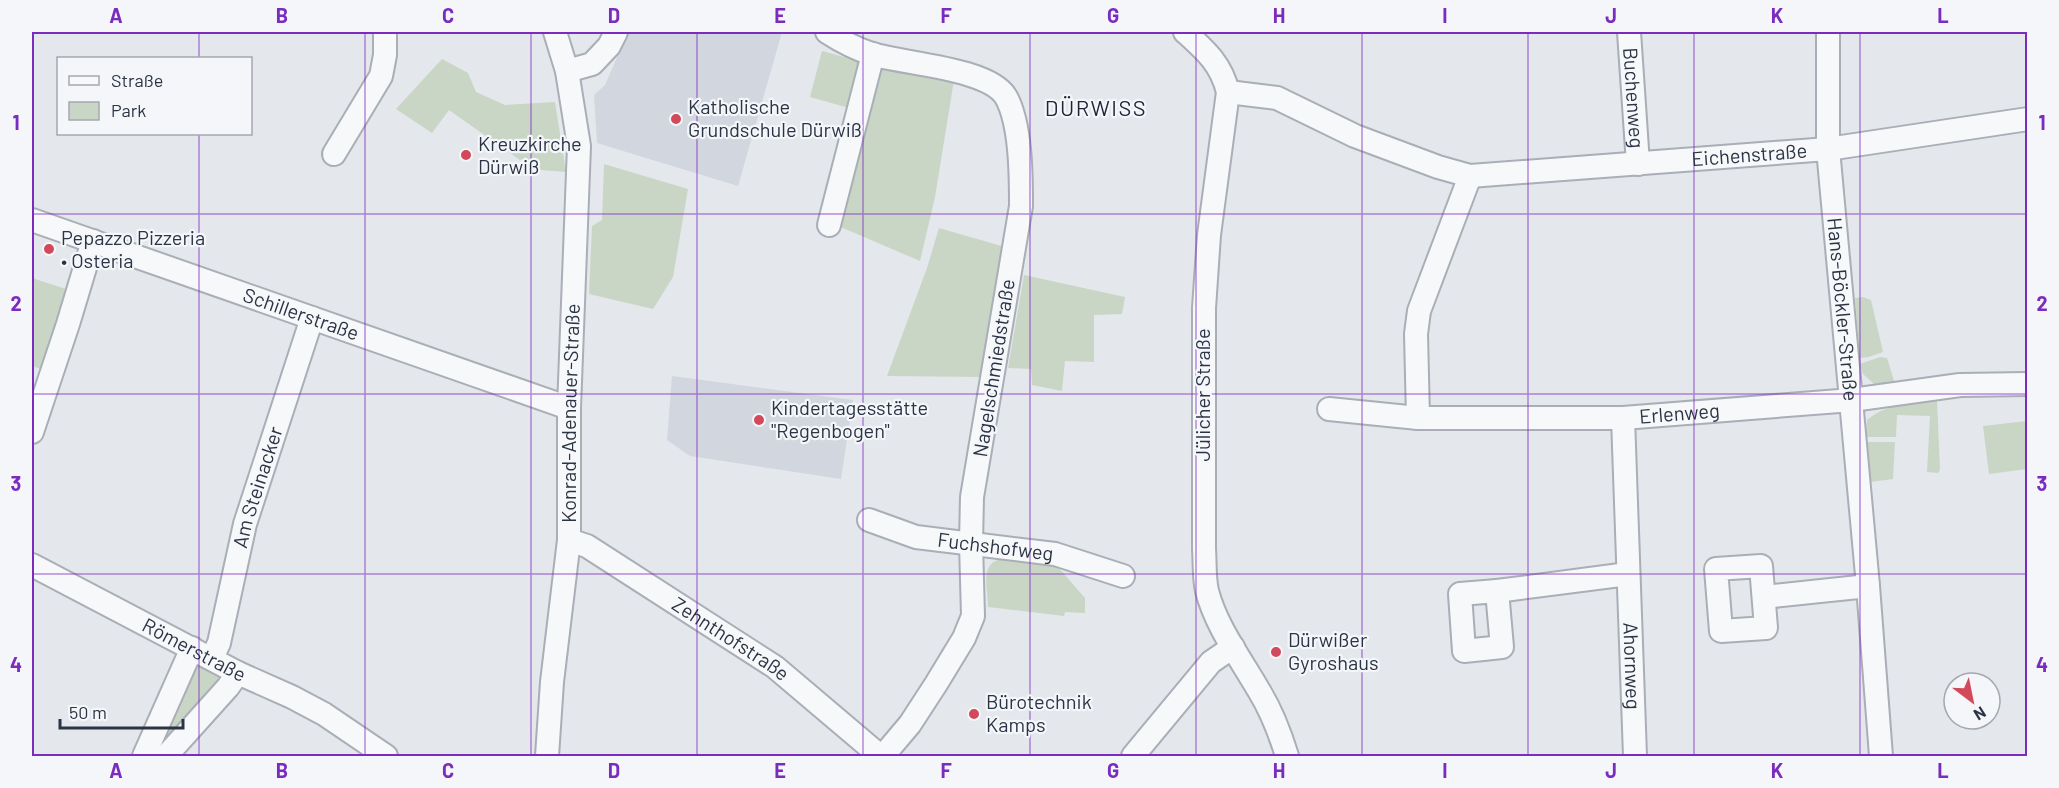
<svg xmlns="http://www.w3.org/2000/svg" width="2059" height="788" viewBox="0 0 2059 788" font-family="Barlow,sans-serif">
	<rect width="100%" height="100%" fill="#e4e7ec"/>
	<!-- built -->
	<g fill="#d2d6de">
		<path d="M 628,32 L 782,32 L 738,186 L 597,143 L 594,95 L 605,85 Z"/>
		<path d="M 672,376 L 853,400 L 841,479 L 690,456 L 667,440 Z"/>
	</g>
	<!-- green -->
	<g fill="#c9d6c5">
		<path d="M 822,51 L 862,62 L 849,108 L 810,97 Z"/>
		<path d="M 442,59 L 468,73 L 476,92 L 505,105 L 555,102 L 566,172 L 541,170 L 522,159 L 520,160 L 449,110 L 432,133 L 396,109 Z"/>
		<path d="M 882,62 L 954,80 L 935,197 L 920,261 L 836,225 Z"/>
		<path d="M 604,164 L 688,189 L 673,277 L 653,309 L 589,294 L 592,226 L 602,220 Z"/>
		<path d="M 939,228 L 1005,247 L 981,377 L 887,376 L 927,268 Z"/>
		<path d="M 1024,275 L 1125,297 L 1122,314 L 1094,315 L 1094,362 L 1065,361 L 1062,391 L 1032,385 L 1031,369 L 1008,368 Z"/>
		<path d="M 32,278 L 66,289 L 41,369 L 32,366 Z"/>
		<path d="M 1863,297 L 1871,300 L 1883,352 L 1869,357 L 1860,358 L 1855,298 Z"/>
		<path d="M 1880,357 L 1887,358 L 1895,384 L 1874,384 L 1863,374 L 1860,364 Z"/>
		<path d="M 1937,401 L 1940,470 L 1938,473 L 1927,472 L 1930,416 L 1897,415 L 1896,437 L 1866,437 L 1867,420 C 1887,403 1911,404 1937,401 Z"/>
		<path d="M 2027,421 L 2027,469 L 1989,474 L 1983,426 Z"/>
		<path d="M 1867,442 L 1895,442 L 1893,479 L 1870,482 Z"/>
		<path d="M 1006,558 L 1058,567 L 1085,598 L 1085,613 L 1065,612 L 1064,616 L 988,607 C 988,586 978,561 1006,558 Z"/>
		<path d="M 202,664 L 218,672 L 220,682 L 212,698 L 149,756 L 195,668 Z"/>
	</g>
	<g fill="none" stroke-linecap="round" stroke-linejoin="round">
		<defs>
			<g id="minor">
				<path d="M 827,32 C 841,41 856,49 872,54 C 904,64 989,68 1006,97 C 1021,124 1021,176 1021,206 L 972,497 L 971,543 L 973,616 L 964,638 L 936,684 L 910,724 L 883,756"/>
				<path d="M 1185,32 C 1206,51 1221,64 1228,92 L 1209,235 L 1204,308 L 1204,549 C 1205,563 1204,578 1207,591 C 1216,626 1240,658 1258,689 C 1271,710 1280,733 1287,756"/>
				<path id="s1" d="M 1629,32 L 1638,164"/>
				<path id="s2" d="M 1828,32 L 1828,149 L 1868,586 L 1881,756"/>
				<path d="M 567,71 L 592,64 L 609,46 L 616,32"/>
				<path id="s3" d="M 1228,92 L 1277,98 L 1355,136 L 1438,167 L 1470,176 L 1828,149 L 2028,119"/>
				<path d="M 334,154 L 381,76 L 385,55 L 385,32"/>
				<path id="s4" d="M 32,220 L 569,408"/>
				<path d="M 829,225 L 873,54"/>
				<path id="s5" d="M 1329,409 L 1418,418 L 1623,418 L 1852,400 L 1960,385 L 2028,384"/>
				<path d="M 1418,418 L 1416,334 L 1419,311 L 1470,176"/>
				<path id="s6" d="M 1623,418 L 1635,756"/>
				<path d="M 32,432 L 68,324 L 93,241"/>
				<path id="s7" d="M 869,520 L 916,537 L 1055,554 L 1123,576"/>
				<path id="s8" d="M 569,540 L 587,546 L 775,667 L 880,756"/>
				<path id="s9" d="M 32,565 L 238,673 L 292,697 L 324,714 L 386,756"/>
				<path d="M 1761,566 L 1766,628 L 1721,631 L 1716,569 Z"/>
				<path d="M 1497,591 L 1502,647 L 1464,651 L 1460,594 Z"/>
				<path d="M 1497,591 L 1628,574"/>
				<path d="M 1764,597 L 1868,586"/>
				<path id="s10" d="M 212,658 L 219,643 L 245,524 L 312,318"/>
				<path d="M 144,756 L 192,648"/>
				<path d="M 166,756 L 228,687 L 238,673"/>
				<path id="s11" d="M 547,756 L 552,682 L 569,540 L 569,408 L 579,146 L 567,71 L 555,32"/>
				<path d="M 1133,756 L 1211,662 L 1233,647"/>
			</g>
		</defs>
		<!-- minor casing -->
		<use href="#minor" stroke="#a9aeb7" stroke-width="26"/>
		<!-- minor -->
		<use href="#minor" stroke="#f7f8fa" stroke-width="22"/>
	</g>
	<!-- grid -->
	<path fill="none" stroke="#7b2cbf" stroke-width="1.5" stroke-opacity="0.55" d="M 199,32 L 199,58M 365,32 L 365,756M 531,32 L 531,756M 697,32 L 697,756M 863,32 L 863,756M 1030,32 L 1030,756M 1196,32 L 1196,756M 1362,32 L 1362,756M 1528,32 L 1528,756M 1694,32 L 1694,756M 1860,32 L 1860,756M 199,134 L 199,756M 32,214 L 2028,214M 32,394 L 2028,394M 32,574 L 2028,574"/>
	<!-- markers -->
	<g fill="#d1495b" stroke="#f4f6f9" stroke-width="2">
		<circle cx="676" cy="119" r="6"/>
		<circle cx="466" cy="155" r="6"/>
		<circle cx="49" cy="249" r="6"/>
		<circle cx="759" cy="420" r="6"/>
		<circle cx="1276" cy="652" r="6"/>
		<circle cx="974" cy="714" r="6"/>
	</g>
	<g text-anchor="middle" stroke-width="4.5" stroke-linejoin="round" paint-order="stroke">
		<!-- street labels -->
		<g font-size="20" fill="#2b3445" stroke="#f4f6f9">
			<text dy="7" stroke="none"><textPath href="#s1" startOffset="66">Buchenweg</textPath></text>
			<text dy="7" stroke="none"><textPath href="#s3" startOffset="538">Eichenstraße</textPath></text>
			<text dy="7" stroke="none"><textPath href="#s2" startOffset="278">Hans-Böckler-Straße</textPath></text>
			<text dy="7" stroke="none"><textPath href="#s4" startOffset="285">Schillerstraße</textPath></text>
			<text transform="translate(994 368) rotate(-81)" y="7">Nagelschmiedstraße</text>
			<text transform="translate(1203 395) rotate(-90)" y="7">Jülicher Straße</text>
			<text dy="7" stroke="none"><textPath href="#s11" startOffset="344">Konrad-Adenauer-Straße</textPath></text>
			<text dy="7" stroke="none"><textPath href="#s5" startOffset="351">Erlenweg</textPath></text>
			<text dy="7" stroke="none"><textPath href="#s10" startOffset="177">Am Steinacker</textPath></text>
			<text dy="7" stroke="none"><textPath href="#s7" startOffset="130">Fuchshofweg</textPath></text>
			<text dy="7" stroke="none"><textPath href="#s8" startOffset="190">Zehnthofstraße</textPath></text>
			<text dy="7" stroke="none"><textPath href="#s9" startOffset="183">Römerstraße</textPath></text>
			<text dy="7" stroke="none"><textPath href="#s6" startOffset="248">Ahornweg</textPath></text>
		</g>
		<!-- poi labels -->
		<g font-size="20" fill="#2b3445" stroke="#f4f6f9" text-anchor="start">
			<text x="688" y="114">Katholische<tspan x="688" dy="23">Grundschule Dürwiß</tspan></text>
			<text x="478" y="151">Kreuzkirche<tspan x="478" dy="23">Dürwiß</tspan></text>
			<text x="61" y="245">Pepazzo Pizzeria<tspan x="61" dy="23">• Osteria</tspan></text>
			<text x="771" y="415">Kindertagesstätte<tspan x="771" dy="23">"Regenbogen"</tspan></text>
			<text x="1288" y="647">Dürwißer<tspan x="1288" dy="23">Gyroshaus</tspan></text>
			<text x="986" y="709">Bürotechnik<tspan x="986" dy="23">Kamps</tspan></text>
		</g>
		<!-- quarter labels -->
		<g font-size="22" letter-spacing="1.5" fill="#1d2536" stroke="#f4f6f9">
			<text x="1096" y="116">DÜRWISS</text>
		</g>
	</g>
	<!-- border -->
	<rect width="2059" height="788" fill="none" stroke="#f4f6f9" stroke-width="66"/>
	<!-- legend -->
	<rect x="57" y="57" width="195" height="78" fill="#f4f6f9" stroke="#a4a8b1" stroke-width="1.5"/>
	<rect x="69" y="76" width="30" height="9" fill="#f7f8fa" stroke="#a4a8b1" stroke-width="1.5"/>
	<text x="111" y="87" font-size="18" fill="#2b3445">Straße</text>
	<rect x="69" y="102" width="30" height="18" fill="#c9d6c5" stroke="#a4a8b1" stroke-width="1.5"/>
	<text x="111" y="117" font-size="18" fill="#2b3445">Park</text>
	<!-- north arrow -->
	<g transform="translate(1972 701) rotate(148)"><circle r="28" fill="#f4f6f9" stroke="#a4a8b1" stroke-width="1.5"/>
	<path d="M0-4.5L10 22L0 15L-10 22Z" fill="#d1495b"/>
	<text y="-9" font-size="16" font-weight="bold" text-anchor="middle" fill="#2b3445">N</text>
	</g>
	<!-- scale -->
	<path d="M60 719v9h123v-9" fill="none" stroke="#2b3445" stroke-width="3"/>
	<text x="69" y="719" font-size="18" fill="#2b3445" stroke="#f4f6f9" stroke-width="4.5" paint-order="stroke">50 m</text>
	<rect x="33" y="33" width="1993" height="722" fill="none" stroke="#7b2cbf" stroke-width="2"/>
	<g font-size="20" text-anchor="middle" font-weight="bold" fill="#7b2cbf">
		<text x="116" y="23">A</text>
		<text x="282" y="23">B</text>
		<text x="448" y="23">C</text>
		<text x="614" y="23">D</text>
		<text x="780" y="23">E</text>
		<text x="946" y="23">F</text>
		<text x="1113" y="23">G</text>
		<text x="1279" y="23">H</text>
		<text x="1445" y="23">I</text>
		<text x="1611" y="23">J</text>
		<text x="1777" y="23">K</text>
		<text x="1943" y="23">L</text>
		<text x="16" y="130">1</text>
		<text x="2042" y="130">1</text>
		<text x="16" y="311">2</text>
		<text x="2042" y="311">2</text>
		<text x="16" y="491">3</text>
		<text x="2042" y="491">3</text>
		<text x="16" y="672">4</text>
		<text x="2042" y="672">4</text>
		<text x="116" y="778">A</text>
		<text x="282" y="778">B</text>
		<text x="448" y="778">C</text>
		<text x="614" y="778">D</text>
		<text x="780" y="778">E</text>
		<text x="946" y="778">F</text>
		<text x="1113" y="778">G</text>
		<text x="1279" y="778">H</text>
		<text x="1445" y="778">I</text>
		<text x="1611" y="778">J</text>
		<text x="1777" y="778">K</text>
		<text x="1943" y="778">L</text>
	</g>
</svg>
